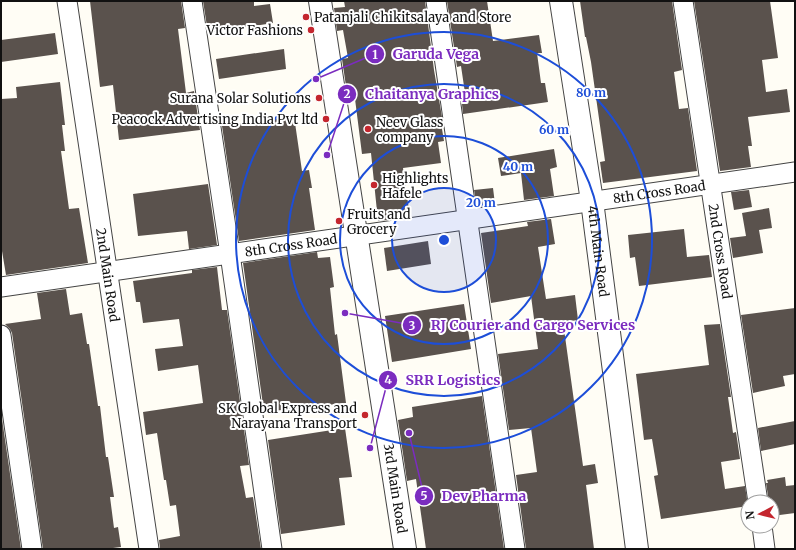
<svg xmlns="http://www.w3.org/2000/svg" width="796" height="550" viewBox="0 0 796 550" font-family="Merriweather,serif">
	<rect width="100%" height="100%" fill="#fffdf5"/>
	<!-- building -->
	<g fill="#5a524d">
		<path d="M 90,1 L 181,1 L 185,28 L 178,29 L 186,93 L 194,91 L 200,130 L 119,140 L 113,85 L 100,87 Z"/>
		<path d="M 203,1 L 254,1 L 254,6 L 270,4 L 273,23 L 208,33 Z"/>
		<path d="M 344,1 L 425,1 L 434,70 L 442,117 L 440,117 L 444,141 L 438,142 L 441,163 L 403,168 L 410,217 L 378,221 L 371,153 L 362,154 L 355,99 L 348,100 L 342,59 L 348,58 L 343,30 L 337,31 L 334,8 L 345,7 Z"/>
		<path d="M 447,1 L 487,1 L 493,41 L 539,35 L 542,53 L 537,53 L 541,83 L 545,83 L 548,102 L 463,114 L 461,94 L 465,93 L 461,66 L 457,67 Z"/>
		<path d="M 580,1 L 672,1 L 682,70 L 674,72 L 679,109 L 688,108 L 697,171 L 603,183 L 600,162 L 605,161 L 591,62 L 586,37 L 585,37 Z"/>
		<path d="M 694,1 L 770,1 L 778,58 L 762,60 L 766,92 L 787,89 L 790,112 L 748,117 L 752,146 L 748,146 L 751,167 L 720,171 Z"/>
		<path d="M 55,33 L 58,54 L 1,62 L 1,40 Z"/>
		<path d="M 284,49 L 286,69 L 219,79 L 216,59 Z"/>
		<path d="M 60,82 L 65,125 L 62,125 L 65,151 L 61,151 L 69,209 L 79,208 L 88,263 L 6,275 L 1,245 L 1,99 L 17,98 L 16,87 Z"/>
		<path d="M 294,116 L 302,171 L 309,170 L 312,188 L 309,188 L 315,230 L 239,241 L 222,126 Z"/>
		<path d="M 554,149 L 557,167 L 550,169 L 554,196 L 524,200 L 521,173 L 501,176 L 498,158 Z"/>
		<path d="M 208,184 L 217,245 L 189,249 L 187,231 L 138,236 L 133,194 Z"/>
		<path d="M 493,188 L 495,204 L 477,207 L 474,190 Z"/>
		<path d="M 749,190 L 752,207 L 734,210 L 731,192 Z"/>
		<path d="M 769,208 L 772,228 L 759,230 L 763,253 L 733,258 L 730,238 L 746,236 L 742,213 Z"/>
		<path d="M 551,219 L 555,244 L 538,247 L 546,299 L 575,295 L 578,320 L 563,322 L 583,466 L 595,464 L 598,483 L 586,485 L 594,549 L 526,549 L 516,475 L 537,472 L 531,428 L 509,430 L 498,354 L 538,349 L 531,296 L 491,303 L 481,233 L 528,226 L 527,222 Z"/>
		<path d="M 684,229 L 687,257 L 709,255 L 712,277 L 639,286 L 635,257 L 630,258 L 628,235 Z"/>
		<path d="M 428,241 L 431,264 L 387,271 L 384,248 Z"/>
		<path d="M 317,252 L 318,258 L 330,257 L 334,287 L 330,288 L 335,335 L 337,334 L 346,403 L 264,412 L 243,263 Z"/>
		<path d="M 217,267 L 222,310 L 227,310 L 249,465 L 240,466 L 246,498 L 253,497 L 261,549 L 160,549 L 159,540 L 180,536 L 176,505 L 170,506 L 166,480 L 164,480 L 157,433 L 146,435 L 143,412 L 203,403 L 198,365 L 158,371 L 155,349 L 183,346 L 179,319 L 143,323 L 140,302 L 136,302 L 133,281 L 192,273 L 192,270 Z"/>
		<path d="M 66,289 L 70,315 L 82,313 L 87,344 L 89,344 L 98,406 L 100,406 L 106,457 L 108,457 L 114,497 L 110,497 L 114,528 L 118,527 L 121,547 L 105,549 L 43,549 L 12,333 L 10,329 L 5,324 L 41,319 L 37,293 Z"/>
		<path d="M 464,304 L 471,349 L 392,362 L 385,316 Z"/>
		<path d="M 795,308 L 795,374 L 783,376 L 785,386 L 753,393 L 741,315 Z"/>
		<path d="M 720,324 L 731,397 L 728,397 L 733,433 L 736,432 L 740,459 L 721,462 L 725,489 L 745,486 L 748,506 L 661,519 L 654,476 L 658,475 L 652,439 L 644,440 L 636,374 L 709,365 L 704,325 Z"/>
		<path d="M 482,396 L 504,549 L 426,549 L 416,479 L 407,481 L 398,420 L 413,417 L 412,407 Z"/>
		<path d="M 1,412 L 21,549 L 1,549 Z"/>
		<path d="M 795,421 L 795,444 L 761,451 L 758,428 Z"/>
		<path d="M 345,428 L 352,477 L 339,478 L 345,525 L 281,534 L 268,440 Z"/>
		<path d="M 785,477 L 786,486 L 795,485 L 795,513 L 772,516 L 772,502 L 769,502 L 766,483 L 768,483 L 767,480 Z"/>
	</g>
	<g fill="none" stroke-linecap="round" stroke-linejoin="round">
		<defs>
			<g id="minor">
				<path id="s1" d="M 67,1 L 149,549"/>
				<path d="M 192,1 L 230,254 L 272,549"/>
				<path d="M 436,1 L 515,549"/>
				<path id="s2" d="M 683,1 L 758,502"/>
				<path id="s3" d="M 1,287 L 795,172"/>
				<path d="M 1,335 L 32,549"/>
				<path d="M 762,526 L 765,549"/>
			</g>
			<g id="tertiary">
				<path id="s4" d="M 320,1 L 405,549"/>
				<path id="s5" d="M 561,1 L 592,201 L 637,549"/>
			</g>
		</defs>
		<!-- minor casing -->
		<use href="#minor" stroke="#444" stroke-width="21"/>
		<!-- tertiary casing -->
		<use href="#tertiary" stroke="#444" stroke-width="24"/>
		<!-- minor -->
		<use href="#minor" stroke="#fff" stroke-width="19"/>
		<!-- tertiary -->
		<use href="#tertiary" stroke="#fff" stroke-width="22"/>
	</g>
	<!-- distance rings -->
	<circle cx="444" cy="240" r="52" fill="#1d4ed8" fill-opacity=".12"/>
	<g fill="none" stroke="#1d4ed8" stroke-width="2">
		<circle cx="444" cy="240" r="52"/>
		<circle cx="444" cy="240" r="104"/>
		<circle cx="444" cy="240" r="156"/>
		<circle cx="444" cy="240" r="208"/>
	</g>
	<!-- markers -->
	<g fill="#c4262e" stroke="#fff" stroke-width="1.5">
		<circle cx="306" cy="17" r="4"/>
		<circle cx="311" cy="30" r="4"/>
		<circle cx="319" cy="98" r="4"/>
		<circle cx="326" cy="119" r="4"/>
		<circle cx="368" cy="129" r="4"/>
		<circle cx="374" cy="185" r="4"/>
		<circle cx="339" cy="221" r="4"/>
		<circle cx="365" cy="415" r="4"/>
	</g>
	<g text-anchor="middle" stroke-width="4" stroke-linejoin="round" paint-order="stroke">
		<!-- poi labels -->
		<g font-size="13" fill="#111" stroke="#fff" text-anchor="start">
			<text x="314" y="22">Patanjali Chikitsalaya and Store</text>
			<text x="303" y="35" text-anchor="end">Victor Fashions</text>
			<text x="311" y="103" text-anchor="end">Surana Solar Solutions</text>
			<text x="318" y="124" text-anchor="end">Peacock Advertising India Pvt ltd</text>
			<text x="376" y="127">Neev Glass<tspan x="376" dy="15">company</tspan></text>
			<text x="382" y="183">Highlights<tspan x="382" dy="15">Hafele</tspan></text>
			<text x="347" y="219">Fruits and<tspan x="347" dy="15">Grocery</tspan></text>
			<text x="357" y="413" text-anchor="end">SK Global Express and<tspan x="357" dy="15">Narayana Transport</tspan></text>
		</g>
		<!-- street labels -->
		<g font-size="13" fill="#111" stroke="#fff">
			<text dy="5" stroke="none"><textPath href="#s3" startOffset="665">8th Cross Road</textPath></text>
			<text dy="5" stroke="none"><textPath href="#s3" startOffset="293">8th Cross Road</textPath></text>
			<text dy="5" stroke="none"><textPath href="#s5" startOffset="253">4th Main Road</textPath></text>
			<text dy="5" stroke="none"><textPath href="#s2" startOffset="253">2nd Cross Road</textPath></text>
			<text dy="5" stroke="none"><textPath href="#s1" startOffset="277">2nd Main Road</textPath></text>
			<text dy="5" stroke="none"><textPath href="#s4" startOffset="493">3rd Main Road</textPath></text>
		</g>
	</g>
	<circle cx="444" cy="240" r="6" fill="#1d4ed8" stroke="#fff" stroke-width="2"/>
	<g font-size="12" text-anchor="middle" font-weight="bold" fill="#1d4ed8" stroke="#fff" stroke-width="4" stroke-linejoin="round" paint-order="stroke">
		<text x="591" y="97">80 m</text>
		<text x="554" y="134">60 m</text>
		<text x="518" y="171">40 m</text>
		<text x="481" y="207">20 m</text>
	</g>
	<!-- callouts -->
	<path fill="none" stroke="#7b2cbf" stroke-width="1.5" d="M316 79L375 54M327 155L347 94M345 313L412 325M370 448L388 380M409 433L424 496"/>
	<g fill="#7b2cbf" stroke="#fff" stroke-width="1.5">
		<circle cx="316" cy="79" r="4"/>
		<circle cx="327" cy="155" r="4"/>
		<circle cx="345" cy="313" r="4"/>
		<circle cx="370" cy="448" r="4"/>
		<circle cx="409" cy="433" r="4"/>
		<circle cx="375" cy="54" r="10"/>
		<circle cx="347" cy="94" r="10"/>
		<circle cx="412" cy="325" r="10"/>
		<circle cx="388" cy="380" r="10"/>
		<circle cx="424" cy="496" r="10"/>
	</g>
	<g font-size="12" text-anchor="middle" font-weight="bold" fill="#fff">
		<text x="375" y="59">1</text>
		<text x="347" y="98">2</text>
		<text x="412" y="330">3</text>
		<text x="388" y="384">4</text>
		<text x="424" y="500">5</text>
	</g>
	<g font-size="14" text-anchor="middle" font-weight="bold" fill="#7b2cbf" stroke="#fff" stroke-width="4" stroke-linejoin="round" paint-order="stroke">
		<text x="436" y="59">Garuda Vega</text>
		<text x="432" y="99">Chaitanya Graphics</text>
		<text x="533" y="330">RJ Courier and Cargo Services</text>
		<text x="453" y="385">SRR Logistics</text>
		<text x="484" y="501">Dev Pharma</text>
	</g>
	<!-- border -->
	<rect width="796" height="550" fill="none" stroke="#111111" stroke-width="4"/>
	<!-- north arrow -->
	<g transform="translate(760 514) rotate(263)"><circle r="19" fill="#ffffff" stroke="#a0a0a0"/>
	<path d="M0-3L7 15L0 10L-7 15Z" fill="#c4262e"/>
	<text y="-6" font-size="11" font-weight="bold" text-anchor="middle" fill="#111111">N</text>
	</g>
</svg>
